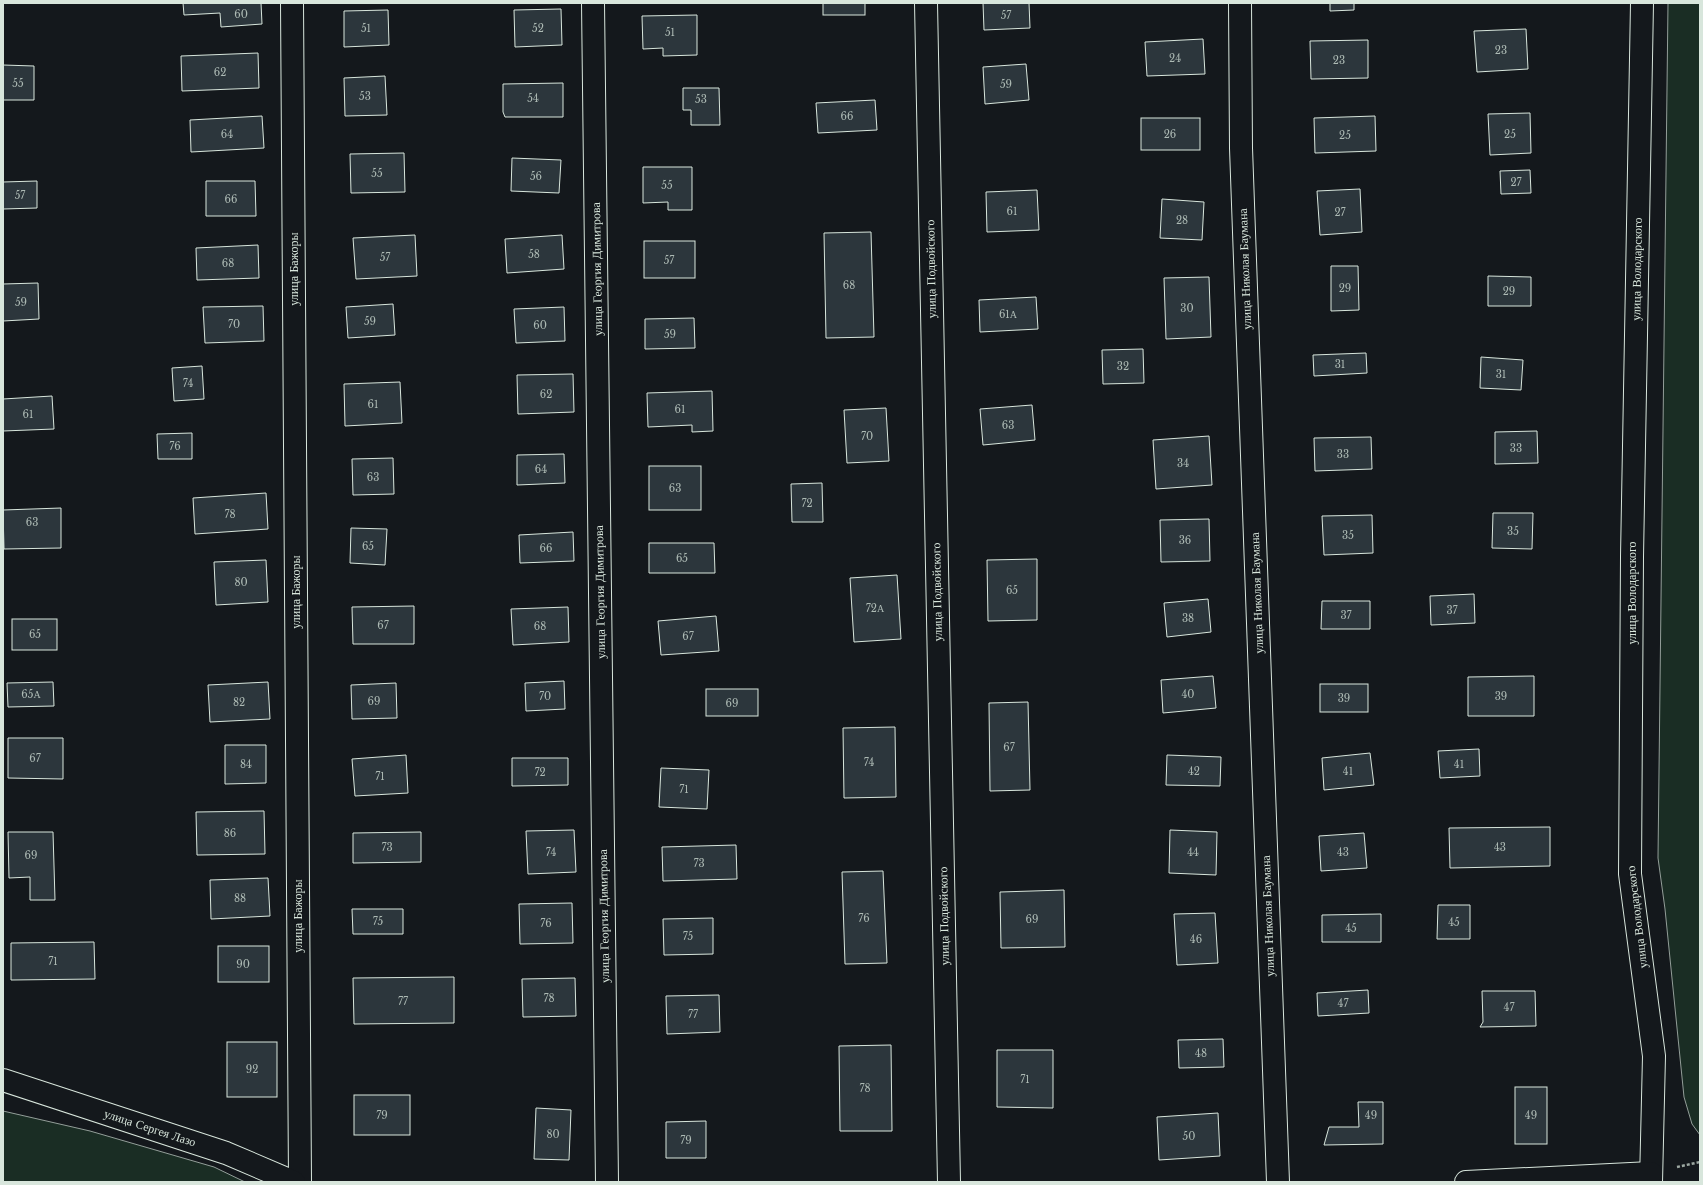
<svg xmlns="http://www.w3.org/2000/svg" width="1703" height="1185" viewBox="0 0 1703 1185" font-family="'Libre Baskerville',serif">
	<rect width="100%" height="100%" fill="#14181c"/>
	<!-- green -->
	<g fill="#1a2d24" stroke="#939e99">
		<path d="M 1668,3 L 1700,3 L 1700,1135 L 1692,1124 L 1684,1097 L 1665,909 L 1658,858 Z"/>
		<path d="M 3,1111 L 90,1131 L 214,1167 L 245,1182 L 3,1182 Z"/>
	</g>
	<!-- building -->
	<g fill="#2c363c" stroke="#d8e6dc">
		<path d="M 183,3 L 261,3 L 262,24 L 221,27 L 220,13 L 184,15 Z"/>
		<rect x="823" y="3" width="42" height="12"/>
		<path d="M 983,3 L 1029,3 L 1030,28 L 984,30 Z"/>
		<path d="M 1330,3 L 1354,3 L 1354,10 L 1330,11 Z"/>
		<path d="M 561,9 L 562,45 L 515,47 L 514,10 Z"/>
		<path d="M 388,10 L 389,45 L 344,47 L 344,11 Z"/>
		<path d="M 697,15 L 697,55 L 663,56 L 663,48 L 643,49 L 642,16 Z"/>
		<path d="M 1526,29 L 1528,69 L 1477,72 L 1474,31 Z"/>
		<path d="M 1203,39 L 1205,74 L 1147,76 L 1145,42 Z"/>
		<path d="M 1368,40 L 1368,78 L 1311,79 L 1310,41 Z"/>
		<path d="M 258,53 L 259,88 L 182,91 L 181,56 Z"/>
		<path d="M 1026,64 L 1029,100 L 985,104 L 983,67 Z"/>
		<path d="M 3,65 L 34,66 L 34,100 L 3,100 Z"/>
		<path d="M 385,76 L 387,115 L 345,116 L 344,78 Z"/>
		<path d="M 563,83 L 563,117 L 505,117 L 503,112 L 503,84 Z"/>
		<path d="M 683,88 L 719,88 L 720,125 L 691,125 L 691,110 L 683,110 Z"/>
		<path d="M 875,100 L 877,130 L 818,133 L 816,103 Z"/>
		<path d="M 1530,113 L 1531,153 L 1490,155 L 1488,114 Z"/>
		<path d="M 262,116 L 264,148 L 191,152 L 190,120 Z"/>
		<path d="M 1375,116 L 1376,151 L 1315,153 L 1314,118 Z"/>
		<rect x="1141" y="118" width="59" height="32"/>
		<path d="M 404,153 L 405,192 L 351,193 L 350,154 Z"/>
		<path d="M 512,158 L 561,160 L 559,193 L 511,191 Z"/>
		<path d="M 643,167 L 692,167 L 692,210 L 668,210 L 668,202 L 643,203 Z"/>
		<path d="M 1530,170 L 1531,193 L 1501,194 L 1500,171 Z"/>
		<path d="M 37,181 L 37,208 L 3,209 L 3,182 Z"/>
		<path d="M 206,181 L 255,181 L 256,216 L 206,216 Z"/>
		<path d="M 1360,189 L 1362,232 L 1320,235 L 1317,191 Z"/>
		<path d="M 1037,190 L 1039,230 L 987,232 L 986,192 Z"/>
		<path d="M 1162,199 L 1204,202 L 1202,240 L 1160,238 Z"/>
		<path d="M 871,232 L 874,337 L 826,338 L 824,233 Z"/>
		<path d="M 415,235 L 417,276 L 356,279 L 353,238 Z"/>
		<path d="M 562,235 L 564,269 L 507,273 L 505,239 Z"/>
		<rect x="644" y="241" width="51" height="37"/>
		<path d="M 258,245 L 259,278 L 197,280 L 196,248 Z"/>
		<path d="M 1331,266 L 1358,266 L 1359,310 L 1331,311 Z"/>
		<path d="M 1488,276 L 1531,277 L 1531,306 L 1488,306 Z"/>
		<path d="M 1209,277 L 1211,337 L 1166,339 L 1164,278 Z"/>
		<path d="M 38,283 L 39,319 L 3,321 L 3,284 Z"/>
		<path d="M 1036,297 L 1038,329 L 980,332 L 979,300 Z"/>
		<path d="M 393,304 L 395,335 L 348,338 L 346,307 Z"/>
		<path d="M 263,306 L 264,341 L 205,343 L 203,307 Z"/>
		<path d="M 564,307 L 565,341 L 516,343 L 514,309 Z"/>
		<path d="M 694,318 L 695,348 L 645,349 L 645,319 Z"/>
		<path d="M 1143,349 L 1144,383 L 1103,384 L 1102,350 Z"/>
		<path d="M 1366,353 L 1367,373 L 1314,376 L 1313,355 Z"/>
		<path d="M 1481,357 L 1523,360 L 1521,390 L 1480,388 Z"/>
		<path d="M 202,366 L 204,399 L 174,401 L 172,368 Z"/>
		<path d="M 573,374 L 574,412 L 518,414 L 517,375 Z"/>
		<path d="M 400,382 L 402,423 L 345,426 L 344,384 Z"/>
		<path d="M 712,391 L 713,431 L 692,432 L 692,425 L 648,427 L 647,393 Z"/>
		<path d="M 52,396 L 54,429 L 3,431 L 3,399 Z"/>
		<path d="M 1032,405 L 1035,440 L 983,445 L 980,409 Z"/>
		<path d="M 886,408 L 889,461 L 847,463 L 844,410 Z"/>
		<path d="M 1537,431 L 1538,463 L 1495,464 L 1495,432 Z"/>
		<path d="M 192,433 L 192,459 L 158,459 L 157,434 Z"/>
		<path d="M 1209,436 L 1212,485 L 1156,489 L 1153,440 Z"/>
		<path d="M 1371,437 L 1372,469 L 1315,471 L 1314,438 Z"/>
		<path d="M 564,454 L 565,483 L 517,485 L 517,455 Z"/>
		<path d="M 393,458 L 394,494 L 353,495 L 352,459 Z"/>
		<rect x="649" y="466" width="52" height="44"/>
		<path d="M 822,483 L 823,522 L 792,522 L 791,484 Z"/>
		<path d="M 266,493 L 268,529 L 195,534 L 193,498 Z"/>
		<path d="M 61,508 L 61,548 L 4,549 L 3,510 Z"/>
		<path d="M 1493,513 L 1533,513 L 1532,549 L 1492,548 Z"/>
		<path d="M 1372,515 L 1373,553 L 1324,555 L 1322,516 Z"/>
		<path d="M 1209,519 L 1210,561 L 1161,562 L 1160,520 Z"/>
		<path d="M 351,528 L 387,529 L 385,565 L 350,563 Z"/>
		<path d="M 573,532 L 574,561 L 520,563 L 519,535 Z"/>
		<path d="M 649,543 L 714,543 L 715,573 L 649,573 Z"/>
		<path d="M 1037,559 L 1037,620 L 988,621 L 987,560 Z"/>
		<path d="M 266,560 L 268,602 L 216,605 L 214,562 Z"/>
		<path d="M 897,575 L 901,639 L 854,642 L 850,578 Z"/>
		<path d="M 1474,594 L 1475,623 L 1431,625 L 1430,596 Z"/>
		<path d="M 1208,599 L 1211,632 L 1167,637 L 1164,603 Z"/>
		<path d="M 1322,601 L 1370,601 L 1370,629 L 1321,629 Z"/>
		<path d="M 414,606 L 414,644 L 353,644 L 352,607 Z"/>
		<path d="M 568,607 L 569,642 L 513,645 L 511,609 Z"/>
		<path d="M 716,616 L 719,651 L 661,655 L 658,621 Z"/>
		<rect x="12" y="619" width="45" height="31"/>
		<path d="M 1213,676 L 1216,708 L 1163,713 L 1161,680 Z"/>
		<path d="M 1534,676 L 1534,716 L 1468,716 L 1468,677 Z"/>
		<path d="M 564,681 L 565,709 L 526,711 L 525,683 Z"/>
		<path d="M 53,682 L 54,706 L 8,707 L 7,683 Z"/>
		<path d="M 268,682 L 270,719 L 210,722 L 208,685 Z"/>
		<path d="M 396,683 L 397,718 L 352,719 L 351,685 Z"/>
		<rect x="1320" y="684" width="48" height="28"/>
		<rect x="706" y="689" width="52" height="27"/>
		<path d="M 1028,702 L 1030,790 L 990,791 L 989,703 Z"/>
		<path d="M 895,727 L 896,797 L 844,798 L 843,728 Z"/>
		<path d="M 8,738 L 63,738 L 63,779 L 8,778 Z"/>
		<path d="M 225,745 L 266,745 L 266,783 L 225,784 Z"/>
		<path d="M 1479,749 L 1480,776 L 1440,778 L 1438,751 Z"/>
		<path d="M 1370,753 L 1374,785 L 1324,790 L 1322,758 Z"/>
		<path d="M 406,755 L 408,793 L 355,796 L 352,759 Z"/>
		<path d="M 1167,755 L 1221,757 L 1220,786 L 1166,785 Z"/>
		<path d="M 512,758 L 568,758 L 568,785 L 512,786 Z"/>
		<path d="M 661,768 L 709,770 L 707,809 L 659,807 Z"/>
		<path d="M 264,811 L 265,854 L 197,855 L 196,812 Z"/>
		<path d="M 1550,827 L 1550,866 L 1450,868 L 1449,828 Z"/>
		<path d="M 574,830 L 576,872 L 528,874 L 526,831 Z"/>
		<path d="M 1170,830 L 1217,832 L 1216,875 L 1169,873 Z"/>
		<path d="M 8,832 L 53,832 L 55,900 L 30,900 L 30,877 L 9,878 Z"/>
		<path d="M 421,832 L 421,862 L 353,863 L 353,833 Z"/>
		<path d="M 1364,833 L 1367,868 L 1321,871 L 1319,836 Z"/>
		<path d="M 736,845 L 737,879 L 663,881 L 662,847 Z"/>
		<path d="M 883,871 L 887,963 L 845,964 L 842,872 Z"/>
		<path d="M 268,878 L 270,916 L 211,919 L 210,880 Z"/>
		<path d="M 1064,890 L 1065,947 L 1001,948 L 1000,892 Z"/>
		<path d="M 572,903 L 573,943 L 520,944 L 519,904 Z"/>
		<path d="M 1438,905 L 1470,905 L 1470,939 L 1437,939 Z"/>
		<path d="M 352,909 L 403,909 L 403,934 L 353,934 Z"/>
		<path d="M 1215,913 L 1218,963 L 1177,965 L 1174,914 Z"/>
		<path d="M 1381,914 L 1381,942 L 1322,942 L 1322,915 Z"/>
		<path d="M 713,918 L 713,954 L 664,955 L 663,919 Z"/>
		<path d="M 94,942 L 95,979 L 11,980 L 11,943 Z"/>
		<rect x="218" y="946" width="51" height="36"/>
		<path d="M 454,977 L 454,1023 L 354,1024 L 353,978 Z"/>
		<path d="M 575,978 L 576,1016 L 523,1017 L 522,979 Z"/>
		<path d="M 1368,990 L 1369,1013 L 1318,1016 L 1317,993 Z"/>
		<path d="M 1482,991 L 1535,991 L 1536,1026 L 1480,1027 L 1483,1022 Z"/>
		<path d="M 719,995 L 720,1032 L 667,1034 L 666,996 Z"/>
		<path d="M 1223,1039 L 1224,1067 L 1179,1068 L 1178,1040 Z"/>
		<rect x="227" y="1042" width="50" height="55"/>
		<path d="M 891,1045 L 892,1131 L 840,1131 L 839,1046 Z"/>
		<path d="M 997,1050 L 1053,1050 L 1053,1108 L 997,1107 Z"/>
		<rect x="1515" y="1087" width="32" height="57"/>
		<rect x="354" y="1095" width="56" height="40"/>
		<path d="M 1358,1102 L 1383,1102 L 1383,1144 L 1324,1145 L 1329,1127 L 1359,1127 Z"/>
		<path d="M 536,1108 L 571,1110 L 569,1160 L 534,1159 Z"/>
		<path d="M 1218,1113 L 1220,1156 L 1159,1160 L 1157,1117 Z"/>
		<path d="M 706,1121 L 706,1158 L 666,1158 L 666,1122 Z"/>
	</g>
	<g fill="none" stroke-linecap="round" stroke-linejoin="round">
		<defs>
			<g id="minor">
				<path d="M 292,3 L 300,1182"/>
				<path d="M 593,3 L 607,1182"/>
				<path d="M 926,3 L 949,1182"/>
				<path d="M 1240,3 L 1241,148 L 1278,1182"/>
				<path d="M 1642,3 L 1632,557 L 1630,874 L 1654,1056 L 1651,1182"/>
				<path d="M 3,1080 L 226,1153 L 294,1182"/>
				<path d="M 1466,1182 L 1651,1173"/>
			</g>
		</defs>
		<!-- minor casing -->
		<use href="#minor" stroke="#d8e6dc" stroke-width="24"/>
		<!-- path -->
		<path stroke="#9da8a2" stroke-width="2.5" stroke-dasharray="3 2" stroke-linecap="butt" d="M 1677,1167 L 1700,1162"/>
		<!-- minor -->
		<use href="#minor" stroke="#14181c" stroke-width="22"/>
	</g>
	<g text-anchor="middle" stroke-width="3" stroke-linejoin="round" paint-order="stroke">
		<!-- number labels -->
		<g font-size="10" fill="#adbab4">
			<text x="241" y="18">60</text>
			<text x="1006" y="19">57</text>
			<text x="366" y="32">51</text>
			<text x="538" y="32">52</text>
			<text x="670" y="36">51</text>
			<text x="1501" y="54">23</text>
			<text x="1175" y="62">24</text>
			<text x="1339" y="64">23</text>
			<text x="220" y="76">62</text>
			<text x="18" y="87">55</text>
			<text x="1006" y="88">59</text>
			<text x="365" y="100">53</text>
			<text x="533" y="102">54</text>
			<text x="701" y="103">53</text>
			<text x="847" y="120">66</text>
			<text x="227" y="138">64</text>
			<text x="1170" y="138">26</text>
			<text x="1510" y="138">25</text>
			<text x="1345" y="139">25</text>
			<text x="377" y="177">55</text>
			<text x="536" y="180">56</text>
			<text x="1516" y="186">27</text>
			<text x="667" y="189">55</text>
			<text x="20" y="199">57</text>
			<text x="231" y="203">66</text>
			<text x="1012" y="215">61</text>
			<text x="1340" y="216">27</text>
			<text x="1182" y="224">28</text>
			<text x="534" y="258">58</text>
			<text x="385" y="261">57</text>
			<text x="669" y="264">57</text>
			<text x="228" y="267">68</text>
			<text x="849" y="289">68</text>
			<text x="1345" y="292">29</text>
			<text x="1509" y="295">29</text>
			<text x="21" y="306">59</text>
			<text x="1187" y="312">30</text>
			<text x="1008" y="318">61А</text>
			<text x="370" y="325">59</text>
			<text x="234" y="328">70</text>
			<text x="540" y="329">60</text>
			<text x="670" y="338">59</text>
			<text x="1340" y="368">31</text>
			<text x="1123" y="370">32</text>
			<text x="1501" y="378">31</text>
			<text x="188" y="387">74</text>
			<text x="546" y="398">62</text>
			<text x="373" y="408">61</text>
			<text x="680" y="413">61</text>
			<text x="28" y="418">61</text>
			<text x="1008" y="429">63</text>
			<text x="867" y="440">70</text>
			<text x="175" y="450">76</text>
			<text x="1516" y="452">33</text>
			<text x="1343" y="458">33</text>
			<text x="1183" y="467">34</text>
			<text x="541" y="473">64</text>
			<text x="373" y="481">63</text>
			<text x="675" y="492">63</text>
			<text x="807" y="507">72</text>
			<text x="230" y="518">78</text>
			<text x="32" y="526">63</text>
			<text x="1513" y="535">35</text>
			<text x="1348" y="539">35</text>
			<text x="1185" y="544">36</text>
			<text x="368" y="550">65</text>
			<text x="546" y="552">66</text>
			<text x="682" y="562">65</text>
			<text x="241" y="586">80</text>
			<text x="1012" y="594">65</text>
			<text x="875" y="612">72А</text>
			<text x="1452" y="614">37</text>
			<text x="1346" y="619">37</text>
			<text x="1188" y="622">38</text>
			<text x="383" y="629">67</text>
			<text x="540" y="630">68</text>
			<text x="35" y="638">65</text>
			<text x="688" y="640">67</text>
			<text x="31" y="698">65А</text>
			<text x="1188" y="698">40</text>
			<text x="545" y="700">70</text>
			<text x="1501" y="700">39</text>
			<text x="1344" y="702">39</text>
			<text x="374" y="705">69</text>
			<text x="239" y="706">82</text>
			<text x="732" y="707">69</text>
			<text x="1009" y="751">67</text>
			<text x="35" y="762">67</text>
			<text x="869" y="766">74</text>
			<text x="246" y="768">84</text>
			<text x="1459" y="768">41</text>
			<text x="1194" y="775">42</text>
			<text x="1348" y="775">41</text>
			<text x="540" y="776">72</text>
			<text x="380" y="780">71</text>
			<text x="684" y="793">71</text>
			<text x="230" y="837">86</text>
			<text x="387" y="851">73</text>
			<text x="1500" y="851">43</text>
			<text x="551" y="856">74</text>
			<text x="1193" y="856">44</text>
			<text x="1343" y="856">43</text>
			<text x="31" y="859">69</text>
			<text x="699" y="867">73</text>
			<text x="240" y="902">88</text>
			<text x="864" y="922">76</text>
			<text x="1032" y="923">69</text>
			<text x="378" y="925">75</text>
			<text x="1454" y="926">45</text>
			<text x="546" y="927">76</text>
			<text x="1351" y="932">45</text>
			<text x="688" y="940">75</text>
			<text x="1196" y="943">46</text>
			<text x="53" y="965">71</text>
			<text x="243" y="968">90</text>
			<text x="549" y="1002">78</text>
			<text x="403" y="1005">77</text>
			<text x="1343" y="1007">47</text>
			<text x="1509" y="1011">47</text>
			<text x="693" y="1018">77</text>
			<text x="1201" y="1057">48</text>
			<text x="252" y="1073">92</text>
			<text x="1025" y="1083">71</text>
			<text x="865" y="1092">78</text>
			<text x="382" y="1119">79</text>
			<text x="1371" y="1119">49</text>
			<text x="1531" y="1119">49</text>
			<text x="553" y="1138">80</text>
			<text x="1189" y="1140">50</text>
			<text x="686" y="1144">79</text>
		</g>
		<!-- street labels -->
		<g font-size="12" fill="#d8e6dc" stroke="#14181c">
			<text transform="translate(294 269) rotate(-90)" y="4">улица Бажоры</text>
			<text transform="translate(597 269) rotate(-91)" y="4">улица Георгия Димитрова</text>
			<text transform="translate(931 269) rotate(-91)" y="4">улица Подвойского</text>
			<text transform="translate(1245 269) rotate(-92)" y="4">улица Николая Баумана</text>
			<text transform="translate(1637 269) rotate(-89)" y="4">улица Володарского</text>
			<text transform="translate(296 592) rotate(-90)" y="4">улица Бажоры</text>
			<text transform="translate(600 592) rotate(-91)" y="4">улица Георгия Димитрова</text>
			<text transform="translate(937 592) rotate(-91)" y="4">улица Подвойского</text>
			<text transform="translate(1257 593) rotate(-92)" y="4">улица Николая Баумана</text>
			<text transform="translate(1632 593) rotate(-90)" y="4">улица Володарского</text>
			<text transform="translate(298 916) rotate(-90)" y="4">улица Бажоры</text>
			<text transform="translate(604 916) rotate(-91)" y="4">улица Георгия Димитрова</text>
			<text transform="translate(944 916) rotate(-91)" y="4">улица Подвойского</text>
			<text transform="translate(1268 916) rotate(-92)" y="4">улица Николая Баумана</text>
			<text transform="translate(1637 917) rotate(-97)" y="4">улица Володарского</text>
			<text transform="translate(150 1128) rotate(18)" y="4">улица Сергея Лазо</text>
		</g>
	</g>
	<!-- border -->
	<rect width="1703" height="1185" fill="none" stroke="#d8e6dc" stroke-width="8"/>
</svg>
